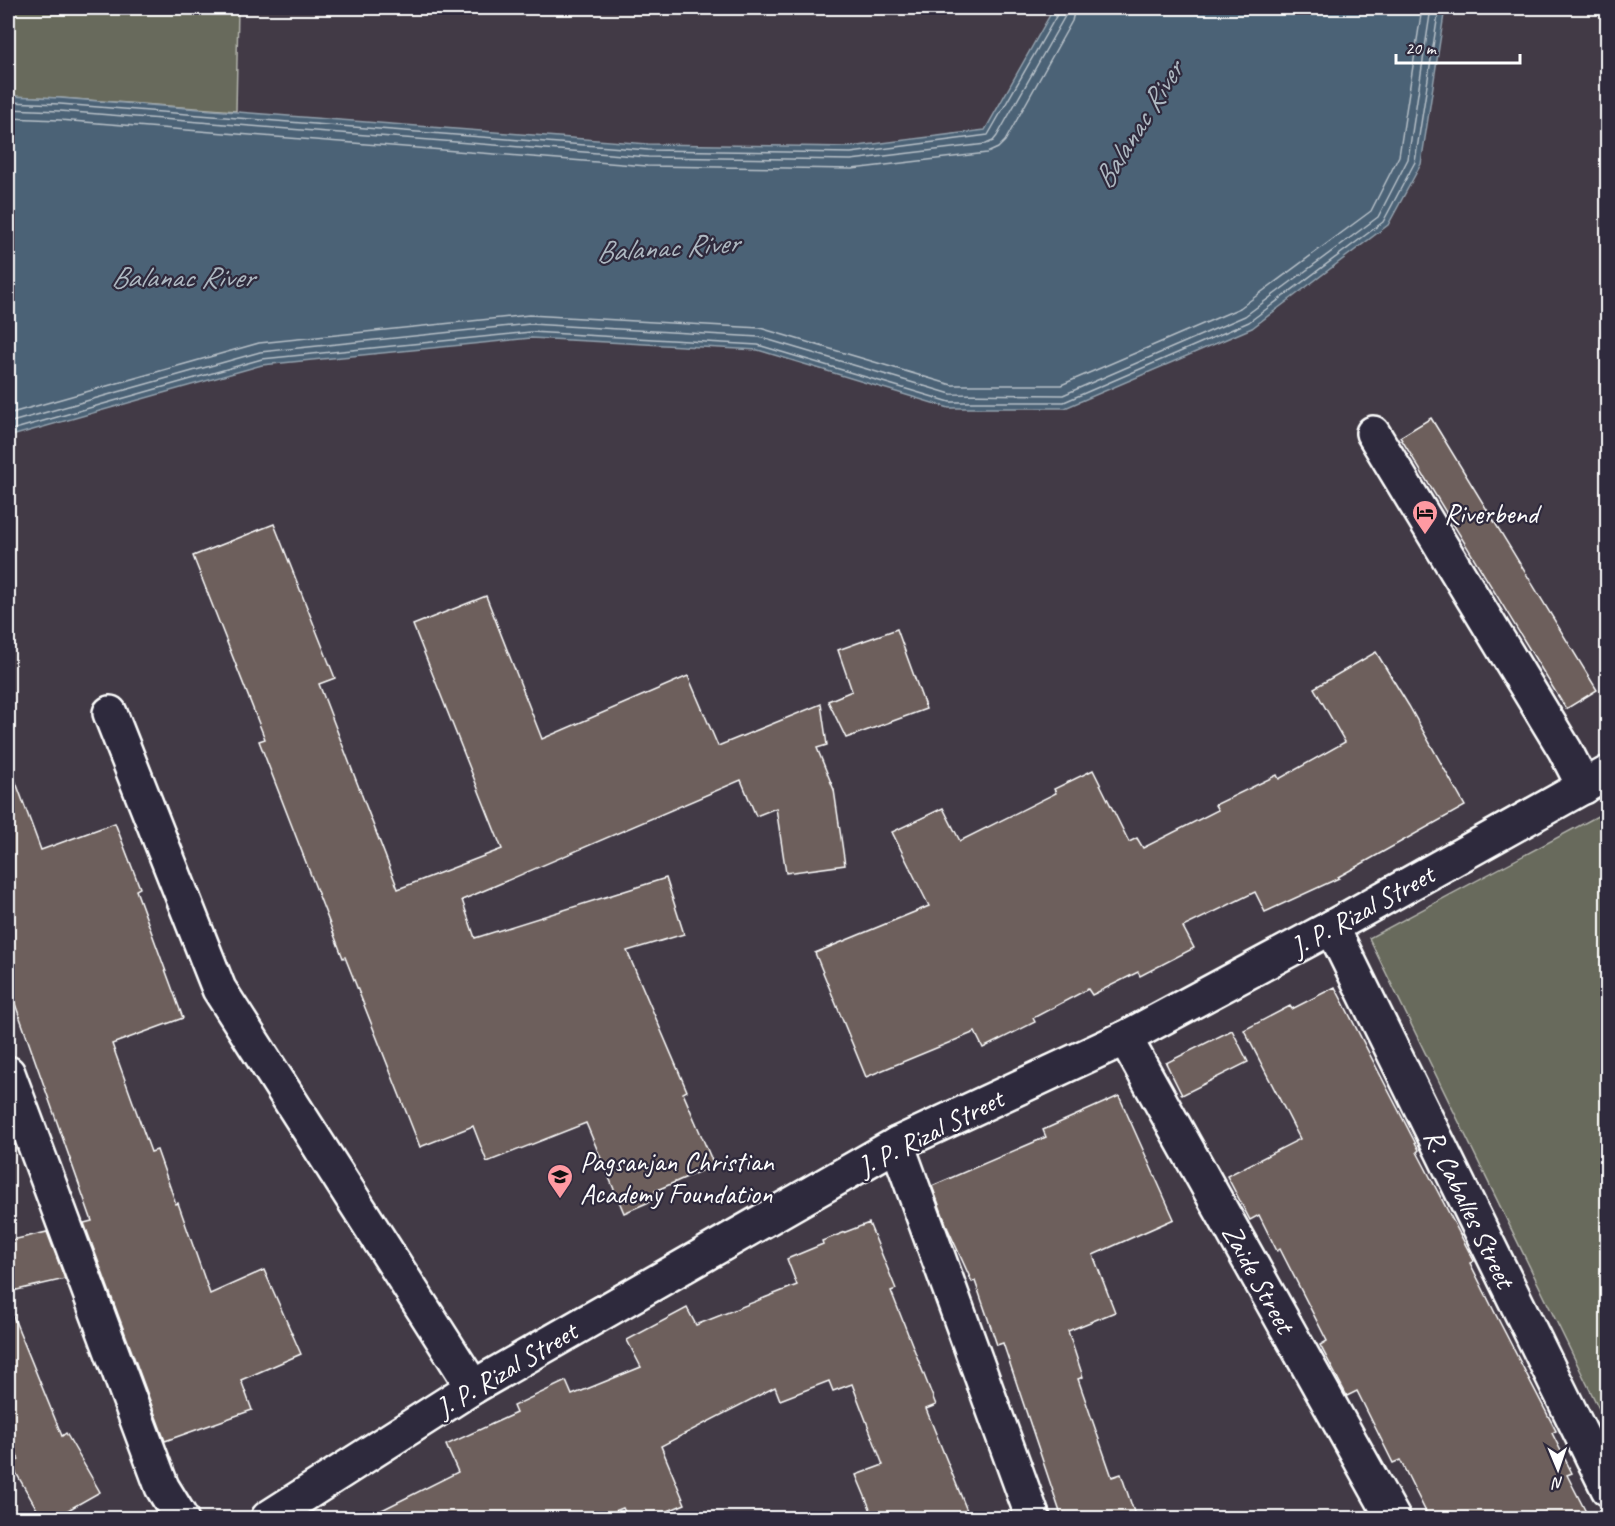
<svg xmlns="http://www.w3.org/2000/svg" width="1615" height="1526" viewBox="0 0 1615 1526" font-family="Caveat,sans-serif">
	<rect width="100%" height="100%" fill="#423a46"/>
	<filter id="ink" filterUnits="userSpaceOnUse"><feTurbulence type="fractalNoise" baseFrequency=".0167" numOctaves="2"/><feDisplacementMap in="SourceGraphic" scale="12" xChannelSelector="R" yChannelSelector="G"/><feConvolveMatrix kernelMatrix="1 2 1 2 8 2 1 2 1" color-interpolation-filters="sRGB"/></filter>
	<g filter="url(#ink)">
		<!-- green -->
		<g fill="#676a5b" stroke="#b3b4ad" stroke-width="1.5">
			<path d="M 8,8 L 238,8 L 236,111 L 60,98 L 8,96 Z"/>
			<path d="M 1607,811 L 1607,1425 L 1369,938 Z"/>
		</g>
		<!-- water -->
		<path fill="#4b6276" stroke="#93a1ad" stroke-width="1.5" d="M 1054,8 L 1445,8 L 1421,164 L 1388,225 L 1252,328 L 1065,408 L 949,408 L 758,350 L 531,338 L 262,365 L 8,437 L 8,96 L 60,98 L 648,144 L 850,147 L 985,130 Z"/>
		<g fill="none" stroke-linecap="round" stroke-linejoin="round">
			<!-- shore -->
			<g stroke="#b7c0c8" stroke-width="1.5">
				<path d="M 8,102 L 60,104 L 648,150 L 851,153 L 988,135 L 1058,13 L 1059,8"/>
				<path d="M 8,109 L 60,111 L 648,157 L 851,160 L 986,144 L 993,141 L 997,136 L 1065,16 L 1066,8"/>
				<path d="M 8,118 L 59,120 L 647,166 L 852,169 L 987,153 L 998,148 L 1005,141 L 1072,21 L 1075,8"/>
				<path d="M 8,414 L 259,343 L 529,315 L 760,328 L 952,385 L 1061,385 L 1240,308 L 1371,211 L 1399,156 L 1422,8"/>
				<path d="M 8,423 L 260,352 L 530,324 L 759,337 L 951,394 L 1063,395 L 1245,316 L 1378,217 L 1408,159 L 1431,8"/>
				<path d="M 8,431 L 262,359 L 531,332 L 758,345 L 950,402 L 1064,402 L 1249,322 L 1383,222 L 1415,162 L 1439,8"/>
			</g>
		</g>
		<!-- building -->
		<g fill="#6d5f5b" stroke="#fff" stroke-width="1.5">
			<path d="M 1431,418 L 1597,690 L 1566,709 L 1400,437 Z"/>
			<path d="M 274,524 L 335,678 L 319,684 L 398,889 L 502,849 L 413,625 L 486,596 L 542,739 L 688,676 L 718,746 L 821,704 L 827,745 L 817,748 L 834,790 L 845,865 L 786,873 L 776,808 L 756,816 L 741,780 L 462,900 L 475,938 L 666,878 L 684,934 L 627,951 L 687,1091 L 683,1093 L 714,1165 L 655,1191 L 658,1198 L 624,1213 L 586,1123 L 487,1162 L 473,1126 L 420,1147 L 345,957 L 343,958 L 259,741 L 265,739 L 193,556 Z"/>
			<path d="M 897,629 L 926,709 L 846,738 L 828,701 L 852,691 L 838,650 Z"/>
			<path d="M 1376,652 L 1409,706 L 1465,806 L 1338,877 L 1339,878 L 1265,912 L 1255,892 L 1183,927 L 1194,948 L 1140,976 L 1138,972 L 1092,995 L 1088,989 L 1033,1018 L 1035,1022 L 983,1048 L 975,1032 L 866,1077 L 815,953 L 929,906 L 892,832 L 943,808 L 960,841 L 1056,793 L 1054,789 L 1093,770 L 1129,842 L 1137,838 L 1143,848 L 1218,810 L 1215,805 L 1277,775 L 1279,779 L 1345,742 L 1314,688 Z"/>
			<path d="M 8,769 L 11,769 L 41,850 L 115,823 L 140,888 L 136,890 L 183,1018 L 112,1044 L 151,1152 L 157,1150 L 176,1204 L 178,1203 L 210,1294 L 264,1270 L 301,1354 L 241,1380 L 252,1410 L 165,1441 L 84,1223 L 92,1221 L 8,984 Z"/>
			<path d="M 1335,987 L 1419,1150 L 1417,1152 L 1474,1261 L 1470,1263 L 1496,1315 L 1556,1431 L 1552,1433 L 1572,1473 L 1567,1475 L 1589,1518 L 1429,1518 L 1400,1460 L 1393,1463 L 1357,1391 L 1347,1396 L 1320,1345 L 1327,1341 L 1280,1249 L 1277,1251 L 1259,1215 L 1250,1220 L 1227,1176 L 1300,1139 L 1244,1030 L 1290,1006 L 1292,1009 Z"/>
			<path d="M 1232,1030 L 1248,1062 L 1182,1095 L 1166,1063 Z"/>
			<path d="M 1119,1096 L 1174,1219 L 1093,1255 L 1115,1312 L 1068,1331 L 1083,1377 L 1078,1379 L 1112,1477 L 1121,1474 L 1136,1518 L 1062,1518 L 1003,1343 L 997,1345 L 975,1281 L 972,1282 L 948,1229 L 932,1186 L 1046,1137 L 1043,1130 Z"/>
			<path d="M 869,1223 L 896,1289 L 891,1291 L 936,1405 L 926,1409 L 970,1518 L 874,1518 L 856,1475 L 883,1465 L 852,1384 L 833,1391 L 829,1381 L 780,1400 L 775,1387 L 661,1446 L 685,1504 L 651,1518 L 628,1518 L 623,1508 L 597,1518 L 366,1518 L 458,1472 L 446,1445 L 516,1413 L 513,1406 L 566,1381 L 572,1395 L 641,1367 L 627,1340 L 687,1308 L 696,1325 L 797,1285 L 787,1259 L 823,1244 L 822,1241 Z"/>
			<path d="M 47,1232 L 65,1279 L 8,1292 L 8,1241 Z"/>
			<path d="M 8,1306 L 9,1306 L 62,1436 L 66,1433 L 100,1492 L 54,1518 L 42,1518 L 11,1464 L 19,1460 L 8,1432 Z"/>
		</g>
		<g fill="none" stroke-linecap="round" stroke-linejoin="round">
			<defs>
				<g id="minor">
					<path d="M 1373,433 L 1565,750 L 1584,787"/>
					<path d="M 110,713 L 219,989 L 473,1387"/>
					<path d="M 1332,927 L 1608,1489"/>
					<path d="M 1125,1038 L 1393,1518"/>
					<path d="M 8,1073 L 162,1487 L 181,1518"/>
					<path d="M 897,1144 L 1033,1518"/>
				</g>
				<path id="major" d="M 268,1518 L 473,1387 L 897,1144 L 1125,1038 L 1332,927 L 1608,773"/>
			</defs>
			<!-- minor casing -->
			<use href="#minor" stroke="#fff" stroke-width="38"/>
			<!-- major casing -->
			<use href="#major" stroke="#fff" stroke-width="38"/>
			<!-- minor -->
			<use href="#minor" stroke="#2f2a3d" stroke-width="33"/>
			<!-- major -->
			<use href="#major" stroke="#2f2a3d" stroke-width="33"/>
		</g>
	</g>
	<!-- icons -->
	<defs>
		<symbol id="hotel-pin" viewBox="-11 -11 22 30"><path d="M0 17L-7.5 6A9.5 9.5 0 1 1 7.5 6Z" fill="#ff9aa2" stroke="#2f2a3d"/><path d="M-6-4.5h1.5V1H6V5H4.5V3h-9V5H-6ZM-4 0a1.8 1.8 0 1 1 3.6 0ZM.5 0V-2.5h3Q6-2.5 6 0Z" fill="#111"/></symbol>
		<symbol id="school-pin" viewBox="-11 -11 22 30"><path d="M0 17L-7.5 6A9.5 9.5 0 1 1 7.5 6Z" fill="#ff9aa2" stroke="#2f2a3d"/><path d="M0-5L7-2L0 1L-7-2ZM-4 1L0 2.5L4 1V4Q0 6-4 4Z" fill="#111"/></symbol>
	</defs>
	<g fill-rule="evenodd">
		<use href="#hotel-pin" x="1410" y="498" width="30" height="40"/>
		<use href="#school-pin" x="545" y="1162" width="30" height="40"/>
	</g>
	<g text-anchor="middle" stroke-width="4.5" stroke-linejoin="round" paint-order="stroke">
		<!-- poi labels -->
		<g font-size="28" fill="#fff" stroke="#2f2a3d" text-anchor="start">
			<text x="1444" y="523">Riverbend</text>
			<text x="580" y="1171">Pagsanjan Christian<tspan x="580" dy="32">Academy Foundation</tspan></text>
		</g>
		<!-- street labels -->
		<g font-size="28" fill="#fff" stroke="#2f2a3d">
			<text transform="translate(1362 910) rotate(-29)" y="10">J. P. Rizal Street</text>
			<text transform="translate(930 1132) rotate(-27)" y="10">J. P. Rizal Street</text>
			<text transform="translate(1470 1208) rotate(64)" y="10">R. Caballes Street</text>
			<text transform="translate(1259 1278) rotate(61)" y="10">Zaide Street</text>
			<text transform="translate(506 1369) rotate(-31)" y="10">J. P. Rizal Street</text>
		</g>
		<!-- water labels -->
		<g font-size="30" font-style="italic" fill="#aeb8c1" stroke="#2f2a3d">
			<text transform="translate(1138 125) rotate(-58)" y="10">Balanac River</text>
			<text transform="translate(667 247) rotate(-4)" y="10">Balanac River</text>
			<text x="182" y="287">Balanac River</text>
		</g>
	</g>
	<!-- margin -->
	<rect width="1615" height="1526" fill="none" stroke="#2f2a3d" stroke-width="30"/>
	<rect x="15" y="15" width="1585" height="1496" fill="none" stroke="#fff" stroke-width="2" filter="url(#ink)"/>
	<!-- north arrow -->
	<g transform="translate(1558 1469) rotate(178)" stroke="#2f2a3d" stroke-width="4.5" paint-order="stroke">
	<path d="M0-4.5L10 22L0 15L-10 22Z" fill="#ffffff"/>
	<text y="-9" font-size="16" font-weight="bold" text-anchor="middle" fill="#ffffff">N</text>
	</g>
	<!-- scale -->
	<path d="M1396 54v9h124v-9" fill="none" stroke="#ffffff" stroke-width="3"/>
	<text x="1405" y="54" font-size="18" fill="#ffffff" stroke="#2f2a3d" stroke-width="4.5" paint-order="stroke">20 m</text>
</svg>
